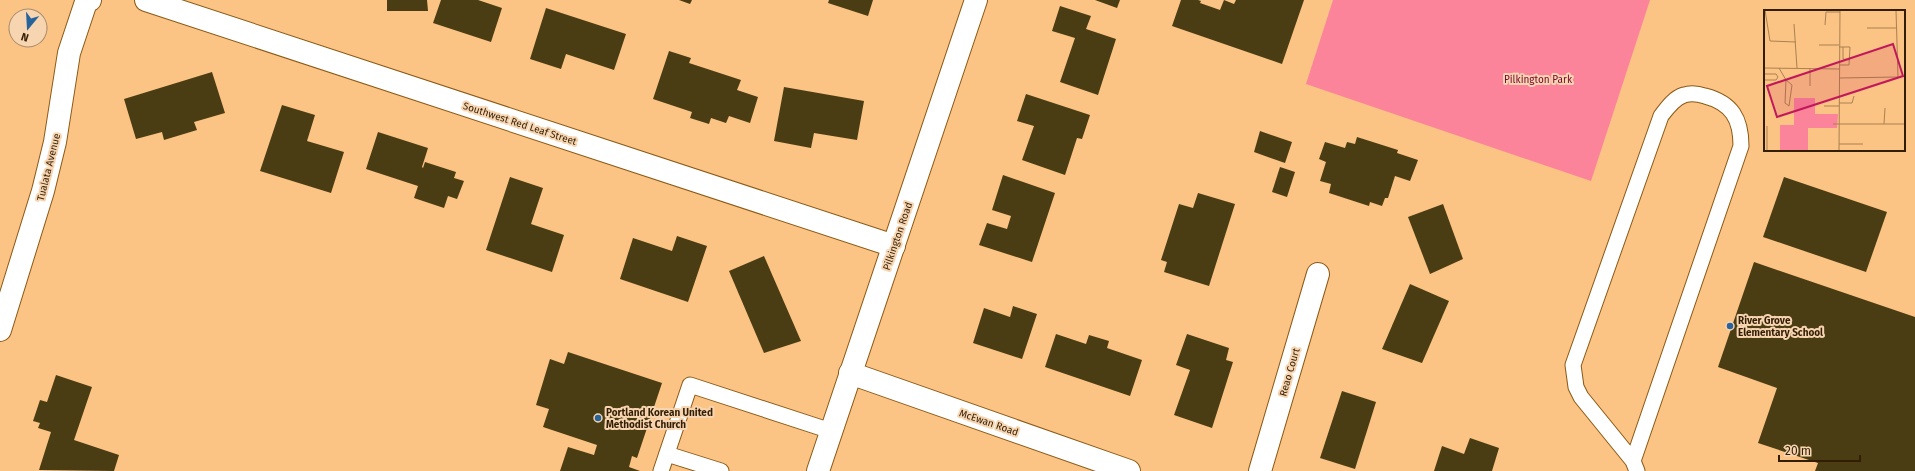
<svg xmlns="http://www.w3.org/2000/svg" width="1915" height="471" viewBox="0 0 1915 471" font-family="'Fira Sans',sans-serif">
	<rect width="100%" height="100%" fill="#fbc384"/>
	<!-- green -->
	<path fill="#fb849b" d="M 1333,0 L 1650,0 L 1591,181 L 1306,84 Z"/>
	<!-- building -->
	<g fill="#4b3d13">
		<path d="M 387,0 L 427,0 L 428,11 L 387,11 Z"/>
		<path d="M 441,0 L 478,0 L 502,8 L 491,42 L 433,23 Z"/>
		<path d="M 679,0 L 692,0 L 690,4 Z"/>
		<path d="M 829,0 L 873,0 L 868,16 L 828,3 Z"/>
		<path d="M 1095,0 L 1120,0 L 1117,8 Z"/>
		<path d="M 1181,0 L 1198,0 L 1201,1 L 1200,3 L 1220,10 L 1224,0 L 1234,4 L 1236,0 L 1304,0 L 1282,64 L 1172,26 Z"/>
		<path d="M 1060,6 L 1091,16 L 1086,29 L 1116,39 L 1098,95 L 1060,82 L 1075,38 L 1052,31 Z"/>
		<path d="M 546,8 L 626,34 L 614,70 L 566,54 L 561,69 L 530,59 Z"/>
		<path d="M 669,51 L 691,58 L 689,63 L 741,80 L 737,90 L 758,97 L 750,123 L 729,116 L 726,123 L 711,118 L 709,124 L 690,118 L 692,112 L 653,99 Z"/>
		<path d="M 212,72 L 225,113 L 194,122 L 197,130 L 164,140 L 162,132 L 136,139 L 124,99 Z"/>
		<path d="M 784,87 L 864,101 L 857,140 L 814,133 L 811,148 L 774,141 Z"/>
		<path d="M 1026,94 L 1090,115 L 1082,139 L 1077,138 L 1065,175 L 1022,160 L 1034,126 L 1017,121 Z"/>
		<path d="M 282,105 L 315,115 L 307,141 L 344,152 L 331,193 L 260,171 Z"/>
		<path d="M 1260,131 L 1292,142 L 1285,163 L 1254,152 Z"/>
		<path d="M 378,132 L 428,148 L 422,167 L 423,168 L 425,162 L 456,172 L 454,178 L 464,181 L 457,199 L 448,196 L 444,208 L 414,198 L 418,186 L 366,169 Z"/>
		<path d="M 1357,137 L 1398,150 L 1397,153 L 1418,160 L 1410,181 L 1395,176 L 1388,198 L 1385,198 L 1382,206 L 1370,202 L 1369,206 L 1329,193 L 1331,184 L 1320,181 L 1326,162 L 1319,159 L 1325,142 L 1345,148 L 1347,142 L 1355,144 Z"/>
		<path d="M 1280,167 L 1295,172 L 1287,197 L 1272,192 Z"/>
		<path d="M 1003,175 L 1055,193 L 1032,262 L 979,245 L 987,223 L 1007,229 L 1011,216 L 992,210 Z"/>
		<path d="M 510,177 L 543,188 L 531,224 L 564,235 L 552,272 L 486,250 Z"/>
		<path d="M 1784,177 L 1887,212 L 1866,272 L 1763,237 Z"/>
		<path d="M 1198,193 L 1235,204 L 1209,286 L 1164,272 L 1167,262 L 1161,260 L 1179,204 L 1193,208 Z"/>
		<path d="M 1443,204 L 1463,259 L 1430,274 L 1408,217 Z"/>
		<path d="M 677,236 L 707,246 L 688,302 L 620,279 L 633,238 L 672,251 Z"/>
		<path d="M 764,256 L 801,341 L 764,353 L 729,271 Z"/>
		<path d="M 1754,262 L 1915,317 L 1915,471 L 1815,471 L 1818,463 L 1758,443 L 1777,388 L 1718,367 Z"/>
		<path d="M 1410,284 L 1449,301 L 1422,363 L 1382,349 Z"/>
		<path d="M 1013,306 L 1037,314 L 1022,359 L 973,343 L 984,308 L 1010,317 Z"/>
		<path d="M 1056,334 L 1086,344 L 1089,335 L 1109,341 L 1107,348 L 1142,360 L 1130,396 L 1045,367 Z"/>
		<path d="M 1187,334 L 1229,348 L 1226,360 L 1233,362 L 1212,428 L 1174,415 L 1190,370 L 1176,365 Z"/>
		<path d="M 568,352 L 662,383 L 637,458 L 632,456 L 629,467 L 640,471 L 560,471 L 568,447 L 594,455 L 597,445 L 543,427 L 549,409 L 536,405 L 550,359 L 564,364 Z"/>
		<path d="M 56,375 L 92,387 L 74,440 L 119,455 L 114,471 L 39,470 L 51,432 L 38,428 L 40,423 L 33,421 L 40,400 L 47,402 Z"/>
		<path d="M 1342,391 L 1376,402 L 1355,469 L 1320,458 Z"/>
		<path d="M 1470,438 L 1499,448 L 1492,471 L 1434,471 L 1442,446 L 1464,454 Z"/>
	</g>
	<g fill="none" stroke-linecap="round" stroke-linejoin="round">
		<defs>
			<g id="service">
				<path d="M 667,454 L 721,471"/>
				<path d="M 1633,461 L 1741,146 C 1741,119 1732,103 1705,96 C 1699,94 1690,93 1684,95 C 1674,98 1667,108 1661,116 L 1573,365 L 1576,387 L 1581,397 L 1633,461 L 1637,471"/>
				<path d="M 661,471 L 690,385 L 831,431"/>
			</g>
			<g id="minor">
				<path d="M 146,0 L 894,246"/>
				<path d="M 0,330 L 43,191 L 55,142 L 69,53 L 86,2 L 90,0"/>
				<path d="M 1260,471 L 1318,274"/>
			</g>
			<g id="tertiary">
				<path d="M 850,373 L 1129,471"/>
				<path d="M 818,471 L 976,0"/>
			</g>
		</defs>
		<!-- service casing -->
		<use href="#service" stroke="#8b5915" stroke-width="17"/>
		<!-- minor casing -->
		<use href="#minor" stroke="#8b5915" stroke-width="24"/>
		<!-- tertiary casing -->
		<use href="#tertiary" stroke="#8b5915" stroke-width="24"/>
		<!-- service -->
		<use href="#service" stroke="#fff" stroke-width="15"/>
		<!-- minor -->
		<use href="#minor" stroke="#fff" stroke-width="22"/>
		<!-- tertiary -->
		<use href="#tertiary" stroke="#fff" stroke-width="22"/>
	</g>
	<!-- markers -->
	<g fill="#28649c" stroke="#f7d5b1" stroke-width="1.5">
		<circle cx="1730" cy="326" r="4"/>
		<circle cx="598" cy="418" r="4"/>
	</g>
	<g text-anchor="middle" stroke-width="4" stroke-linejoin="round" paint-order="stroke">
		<!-- park labels -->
		<g font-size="10" fill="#79022f" stroke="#f7d5b1">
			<text x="1538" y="83">Pilkington Park</text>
		</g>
		<!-- street labels -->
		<g font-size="10" fill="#331e04" stroke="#f7d5b1">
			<text transform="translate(520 123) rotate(18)" y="4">Southwest Red Leaf Street</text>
			<text transform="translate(48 167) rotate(-76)" y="4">Tualata Avenue</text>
			<text transform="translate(897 236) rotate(-71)" y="4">Pilkington Road</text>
			<text transform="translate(1289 372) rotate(-74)" y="4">Reao Court</text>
			<text transform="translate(989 422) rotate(19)" y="4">McEwan Road</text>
		</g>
		<!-- poi labels -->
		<g font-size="10" font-weight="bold" fill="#331e04" stroke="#f7d5b1" text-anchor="start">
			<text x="1738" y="324">River Grove<tspan x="1738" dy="12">Elementary School</tspan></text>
			<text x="606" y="416">Portland Korean United<tspan x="606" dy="12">Methodist Church</tspan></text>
		</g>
	</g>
	<!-- overview -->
	<g transform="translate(1764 10)">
		<rect width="141" height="141" fill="#fbc384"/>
		<path d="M 30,88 L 51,88 L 51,104 L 74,104 L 73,118 L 44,118 L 44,141 L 16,141 L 16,115 L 30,115 Z" fill="#fb849b"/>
		<path fill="none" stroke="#ab8151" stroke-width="1" d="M 1,0 L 6,31 L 32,32M 30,14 L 33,58M 61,15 L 62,2 L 76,2M 103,18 L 132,18M 55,35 L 75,35M 79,37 L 79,49 L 86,50M 75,55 L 85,55 L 86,37 L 75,37M 0,58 L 75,59M 15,58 L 22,70 L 21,93 L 25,96 L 28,75 L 22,70M 46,58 L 46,76M 0,64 L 12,64 L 14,67 L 12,70 L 0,70M 75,68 L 134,67 L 132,0M 75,93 L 88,93 L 90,86M 60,96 L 75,96M 69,114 L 141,114M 120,114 L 121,98M 75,134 L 99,134M 3,141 L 3,116M 75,141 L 76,0"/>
		<path fill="#c2185b" fill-opacity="0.15" stroke="#c2185b" stroke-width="2" d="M 129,34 L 139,66 L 13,107 L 3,76 Z"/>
		<rect width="141" height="141" fill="none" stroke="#331e04" stroke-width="2"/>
	</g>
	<!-- north arrow -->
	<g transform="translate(28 28) rotate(198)"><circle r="19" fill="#f7d5b1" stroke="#a98c6c"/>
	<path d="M0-3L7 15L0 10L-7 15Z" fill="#28649c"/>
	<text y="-6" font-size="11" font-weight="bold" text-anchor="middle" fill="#331e04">N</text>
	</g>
	<!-- scale -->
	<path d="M1779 455v6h81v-6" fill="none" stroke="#331e04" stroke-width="2"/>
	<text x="1785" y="455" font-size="12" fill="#331e04" stroke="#f7d5b1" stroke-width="3" paint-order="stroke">20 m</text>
</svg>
